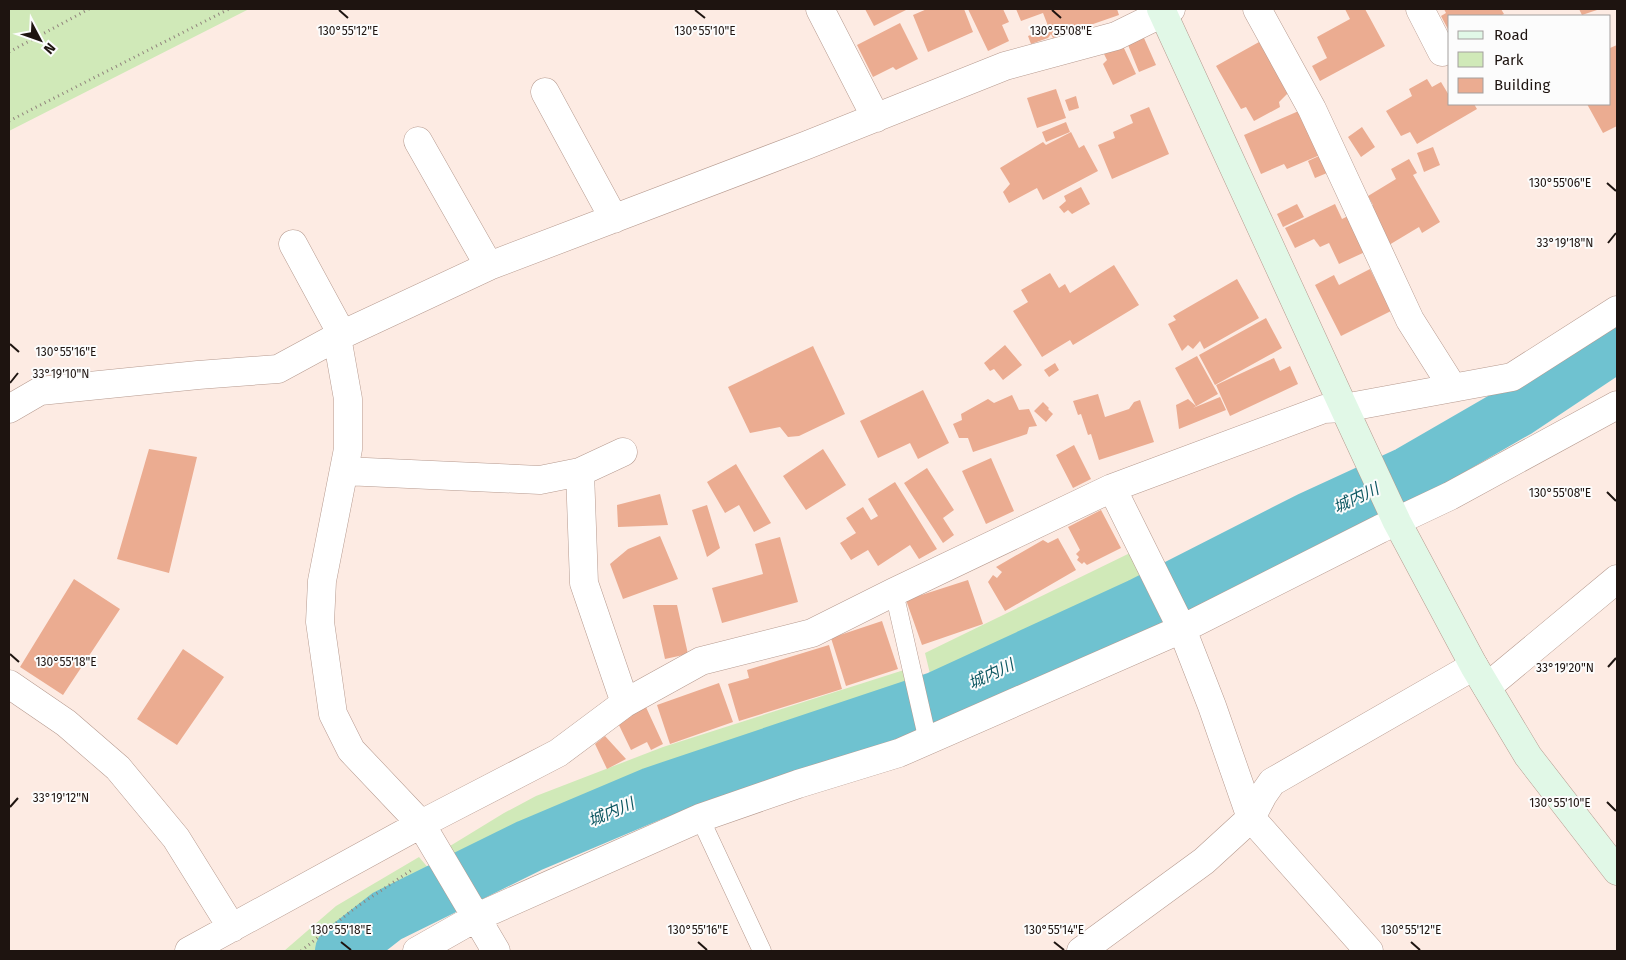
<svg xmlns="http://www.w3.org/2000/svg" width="1626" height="960" viewBox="0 0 1626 960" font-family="'Fira Sans','Noto Sans JP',sans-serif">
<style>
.green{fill:#d0e9b8}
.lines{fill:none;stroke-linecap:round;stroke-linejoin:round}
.river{stroke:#6fc2d0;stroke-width:54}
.building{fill:#ebac91}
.lane-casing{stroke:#b69a8f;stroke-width:19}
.street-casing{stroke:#b69a8f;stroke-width:29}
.secondary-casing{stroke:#b69a8f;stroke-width:29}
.path{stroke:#91837d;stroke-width:3;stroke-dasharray:1 4;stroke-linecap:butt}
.lane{stroke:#fff;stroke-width:18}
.street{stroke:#fff;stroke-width:28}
.secondary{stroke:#e1f8e7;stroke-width:28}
.ticks{fill:none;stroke:#1e1410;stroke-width:2}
.labels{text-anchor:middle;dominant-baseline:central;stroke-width:4;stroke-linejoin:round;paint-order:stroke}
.water-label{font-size:16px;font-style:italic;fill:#0e5862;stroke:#fcfcfc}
.ticks-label{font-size:12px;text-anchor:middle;fill:#1e1410;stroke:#fcfcfc;stroke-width:4;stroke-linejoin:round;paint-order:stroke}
</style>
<rect width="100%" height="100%" fill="#fdebe3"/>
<path class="green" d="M 9,9 L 249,9 L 9,131 Z
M 1130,553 L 1143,582 L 932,682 L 925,653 Z
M 904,670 L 906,691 L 724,751 L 563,814 L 459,867 L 450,846 L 504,813 L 536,796 L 663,747 Z
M 419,857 L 436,877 L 362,926 L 333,951 L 284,951 L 336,906 Z"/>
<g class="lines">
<path class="river" d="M 342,951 L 387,916 L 529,846 L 652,794 L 938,698 L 1140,605 L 1309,519 L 1409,473 L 1518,410 L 1617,344"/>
</g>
<path class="building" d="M 865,9 L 908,9 L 874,26 Z
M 927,9 L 964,9 L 973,32 L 928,52 L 913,15 Z
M 968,9 L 1003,9 L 1009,22 L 1002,25 L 1009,41 L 988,51 Z
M 1016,9 L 1117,9 L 1119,15 L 1053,38 L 1051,34 L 1048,38 L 1031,44 L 1028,36 L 1042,31 L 1045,35 L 1050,31 L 1043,13 L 1021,21 Z
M 1345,9 L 1365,9 L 1385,46 L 1320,81 L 1312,66 L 1327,58 L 1317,37 L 1350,19 Z
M 1444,9 L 1501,9 L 1504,14 L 1500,16 L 1450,16 L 1450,33 L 1441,16 L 1446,13 Z
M 1579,9 L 1600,9 L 1582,15 Z
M 900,23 L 918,59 L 896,70 L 893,67 L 873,77 L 857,45 Z
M 1144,38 L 1156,65 L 1139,72 L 1128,45 Z
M 1259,42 L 1288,93 L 1279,102 L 1280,107 L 1254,121 L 1246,107 L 1241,109 L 1216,66 Z
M 1617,45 L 1617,126 L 1603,133 L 1587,104 L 1610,104 L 1610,48 Z
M 1123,46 L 1136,74 L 1113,85 L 1103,64 L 1107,60 L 1104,54 Z
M 1427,79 L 1432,87 L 1441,82 L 1450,97 L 1450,104 L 1474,104 L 1477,109 L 1417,144 L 1410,132 L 1401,136 L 1386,111 L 1412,96 L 1409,89 Z
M 1056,89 L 1066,118 L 1037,128 L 1027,98 Z
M 1076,96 L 1079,108 L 1069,111 L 1065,100 Z
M 1149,107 L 1169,154 L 1112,179 L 1098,145 L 1115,138 L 1113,132 L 1133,123 L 1130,115 Z
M 1301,110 L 1320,155 L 1287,169 L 1284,164 L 1261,174 L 1244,135 Z
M 1066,122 L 1070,132 L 1046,142 L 1042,132 Z
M 1362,127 L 1375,147 L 1361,157 L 1348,137 Z
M 1071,132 L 1079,148 L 1084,145 L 1098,171 L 1043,200 L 1037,188 L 1009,203 L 1003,192 L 1010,184 L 1000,168 L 1043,142 L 1046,145 Z
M 1433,147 L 1440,165 L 1424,172 L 1417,153 Z
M 1319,156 L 1327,173 L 1315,178 L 1308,161 Z
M 1409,159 L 1417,173 L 1413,175 L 1440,222 L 1422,233 L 1419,227 L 1389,245 L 1367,208 L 1373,205 L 1368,196 L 1396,179 L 1391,169 Z
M 1081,187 L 1090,204 L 1072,214 L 1068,210 L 1064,213 L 1059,207 L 1066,201 L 1064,196 Z
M 1297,204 L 1304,217 L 1283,227 L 1277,214 Z
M 1335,204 L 1342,219 L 1348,216 L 1365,252 L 1339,264 L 1329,243 L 1320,247 L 1314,239 L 1295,248 L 1285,228 Z
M 1114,265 L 1139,305 L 1073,345 L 1070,340 L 1042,357 L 1013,311 L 1028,302 L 1021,290 L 1050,273 L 1059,288 L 1065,284 L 1070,293 Z
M 1370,269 L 1391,311 L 1341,336 L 1315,285 L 1334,275 L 1339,285 Z
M 1237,279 L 1259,318 L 1204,349 L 1200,341 L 1193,349 L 1188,345 L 1182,351 L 1168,324 L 1176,320 L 1173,316 Z
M 1266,318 L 1282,348 L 1215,385 L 1199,355 Z
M 1005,345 L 1022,365 L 1003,380 L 994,369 L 990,371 L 984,363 Z
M 813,346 L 845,414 L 799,436 L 788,437 L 780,427 L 750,433 L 728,387 Z
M 1197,356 L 1218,394 L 1193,408 L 1220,397 L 1226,410 L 1179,429 L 1176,405 L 1188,399 L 1196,406 L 1175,368 Z
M 1274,358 L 1280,371 L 1290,366 L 1298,384 L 1230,416 L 1216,385 Z
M 1055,363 L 1059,370 L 1049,377 L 1044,370 Z
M 923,390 L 949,443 L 918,459 L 910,443 L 878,458 L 860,421 Z
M 1098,394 L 1105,417 L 1129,409 L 1134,402 L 1140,400 L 1154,442 L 1099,460 L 1091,434 L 1088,435 L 1081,414 L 1078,415 L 1073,401 Z
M 1012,395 L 1019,410 L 1029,409 L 1037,426 L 1029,427 L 1027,434 L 973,452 L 968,438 L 959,438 L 953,424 L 962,420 L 961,414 L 988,399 L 994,403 Z
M 1043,402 L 1049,408 L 1048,409 L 1053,414 L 1046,422 L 1034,411 Z
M 1074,445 L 1091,479 L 1073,488 L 1056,455 Z
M 149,449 L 197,457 L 169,573 L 117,559 Z
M 823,449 L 846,485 L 806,510 L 783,476 Z
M 991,458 L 1014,511 L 986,524 L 962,471 Z
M 736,464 L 771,523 L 754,532 L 739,505 L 725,513 L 707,482 Z
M 927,468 L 954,510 L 943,518 L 954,535 L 943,543 L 904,483 Z
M 895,482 L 937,549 L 919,559 L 910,545 L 878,566 L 868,550 L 851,560 L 840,543 L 856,533 L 846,518 L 863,507 L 871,520 L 878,516 L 868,499 Z
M 660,494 L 668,525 L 618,527 L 617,505 Z
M 707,505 L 720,548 L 707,557 L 692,510 Z
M 1101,510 L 1121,548 L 1087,565 L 1084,562 L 1082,564 L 1077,560 L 1079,557 L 1076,554 L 1080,550 L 1068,527 Z
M 660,536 L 678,579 L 623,599 L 610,564 L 628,549 Z
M 780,537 L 798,602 L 722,623 L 712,588 L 763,574 L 755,544 Z
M 1058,538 L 1076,570 L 1005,611 L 988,582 L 993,575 L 997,578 L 1002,572 L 996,567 L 1043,540 L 1048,543 Z
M 74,579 L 120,609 L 63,695 L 20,667 Z
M 968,580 L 983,624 L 922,645 L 906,600 Z
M 653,605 L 677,605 L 688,654 L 665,659 Z
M 882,621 L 898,669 L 846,686 L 831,638 Z
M 829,645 L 842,689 L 739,721 L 728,684 L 749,678 L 747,670 Z
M 183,649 L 224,677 L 177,745 L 137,719 Z
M 719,683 L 733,722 L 670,744 L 657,705 Z
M 645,705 L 663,744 L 651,750 L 647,742 L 631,750 L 616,719 Z
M 605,736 L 626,759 L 607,769 L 595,744 Z"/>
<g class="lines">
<defs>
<path id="lane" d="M 894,592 L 928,741
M 700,818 L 762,951"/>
<path id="street" d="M 820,9 L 876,118
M 1257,9 L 1312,109 L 1410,320 L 1453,388
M 1420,9 L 1442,52
M 545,92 L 614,219
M 418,141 L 489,266
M 293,244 L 338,327 L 337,337 L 348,399 L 348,449 L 322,581 L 320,622 L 333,714 L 351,750 L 421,824 L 496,951
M 9,409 L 40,391 L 198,375 L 278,369 L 337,337 L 489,266 L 807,145 L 1005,66 L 1116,36 L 1171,9
M 623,452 L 580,472 L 584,583 L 625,703
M 344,471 L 540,480 L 580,472
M 1112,488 L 1182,629 L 1212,706 L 1251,818 L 1369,951
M 9,684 L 66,723 L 118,768 L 176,838 L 232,928
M 1487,687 L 1617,579
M 189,951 L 421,824 L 558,753 L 625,703 L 701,661 L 812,633 L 894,592 L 1112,488 L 1324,409 L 1344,408 L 1512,377 L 1617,310
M 417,951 L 477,917 L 700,818 L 798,784 L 899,753 L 1182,629 L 1380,529 L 1450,496 L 1617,405
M 1081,951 L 1204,861 L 1251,818 L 1263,795 L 1272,782 L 1474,666"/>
<path id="secondary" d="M 1161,9 L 1344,408 L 1397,522 L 1474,666 L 1528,756 L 1617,871"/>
</defs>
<use href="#lane" class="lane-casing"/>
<use href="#street" class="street-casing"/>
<use href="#secondary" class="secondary-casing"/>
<path class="path" d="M 9,52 L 89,9
M 9,121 L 229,9
M 301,951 L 355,908 L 413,869"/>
<use href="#lane" class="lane"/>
<use href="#street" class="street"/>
<use href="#secondary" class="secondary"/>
</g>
<path class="ticks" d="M 339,10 L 348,18M 695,10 L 705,18M 1052,10 L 1061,18M 1607,183 L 1616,191M 1608,243 L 1616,233M 10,344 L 19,352M 10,383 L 18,373M 1607,492 L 1616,501M 10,654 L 19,662M 1608,667 L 1616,658M 1607,802 L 1616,811M 10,807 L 18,798M 341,942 L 351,950M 698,942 L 707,950M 1054,942 L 1064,950M 1411,942 L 1420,950"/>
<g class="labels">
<g class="water-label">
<text transform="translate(1356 498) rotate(-25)">城内川</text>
<text transform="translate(991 674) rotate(-25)">城内川</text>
<text transform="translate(611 812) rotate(-23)">城内川</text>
</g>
</g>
<g class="ticks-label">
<text x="348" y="35">130°55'12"E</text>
<text x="705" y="35">130°55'10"E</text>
<text x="1061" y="35">130°55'08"E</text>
<text x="1560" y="187">130°55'06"E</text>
<text x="1565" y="247">33°19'18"N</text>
<text x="66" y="356">130°55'16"E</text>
<text x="61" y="378">33°19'10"N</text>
<text x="1560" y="497">130°55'08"E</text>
<text x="66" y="666">130°55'18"E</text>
<text x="1565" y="672">33°19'20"N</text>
<text x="61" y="802">33°19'12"N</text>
<text x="1560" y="807">130°55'10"E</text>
<text x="341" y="934">130°55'18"E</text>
<text x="698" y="934">130°55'16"E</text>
<text x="1054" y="934">130°55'14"E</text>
<text x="1411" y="934">130°55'12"E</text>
</g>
<rect width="1626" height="960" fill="none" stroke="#1e1410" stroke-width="20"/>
<rect x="1448" y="15" width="162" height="90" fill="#fcfcfc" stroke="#a39f9e"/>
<rect x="1458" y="31" width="25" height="8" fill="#e1f8e7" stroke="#a39f9e"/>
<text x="1494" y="40" font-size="15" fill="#1e1410">Road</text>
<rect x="1458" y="52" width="25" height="15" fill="#d0e9b8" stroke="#a39f9e"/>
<text x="1494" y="65" font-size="15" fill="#1e1410">Park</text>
<rect x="1458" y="78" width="25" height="15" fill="#ebac91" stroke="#a39f9e"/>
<text x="1494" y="90" font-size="15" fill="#1e1410">Building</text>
<g transform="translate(40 40) rotate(131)" stroke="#fcfcfc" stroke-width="4" paint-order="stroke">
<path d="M0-4L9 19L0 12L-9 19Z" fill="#1e1410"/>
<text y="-8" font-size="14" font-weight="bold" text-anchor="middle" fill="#1e1410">N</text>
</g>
</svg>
